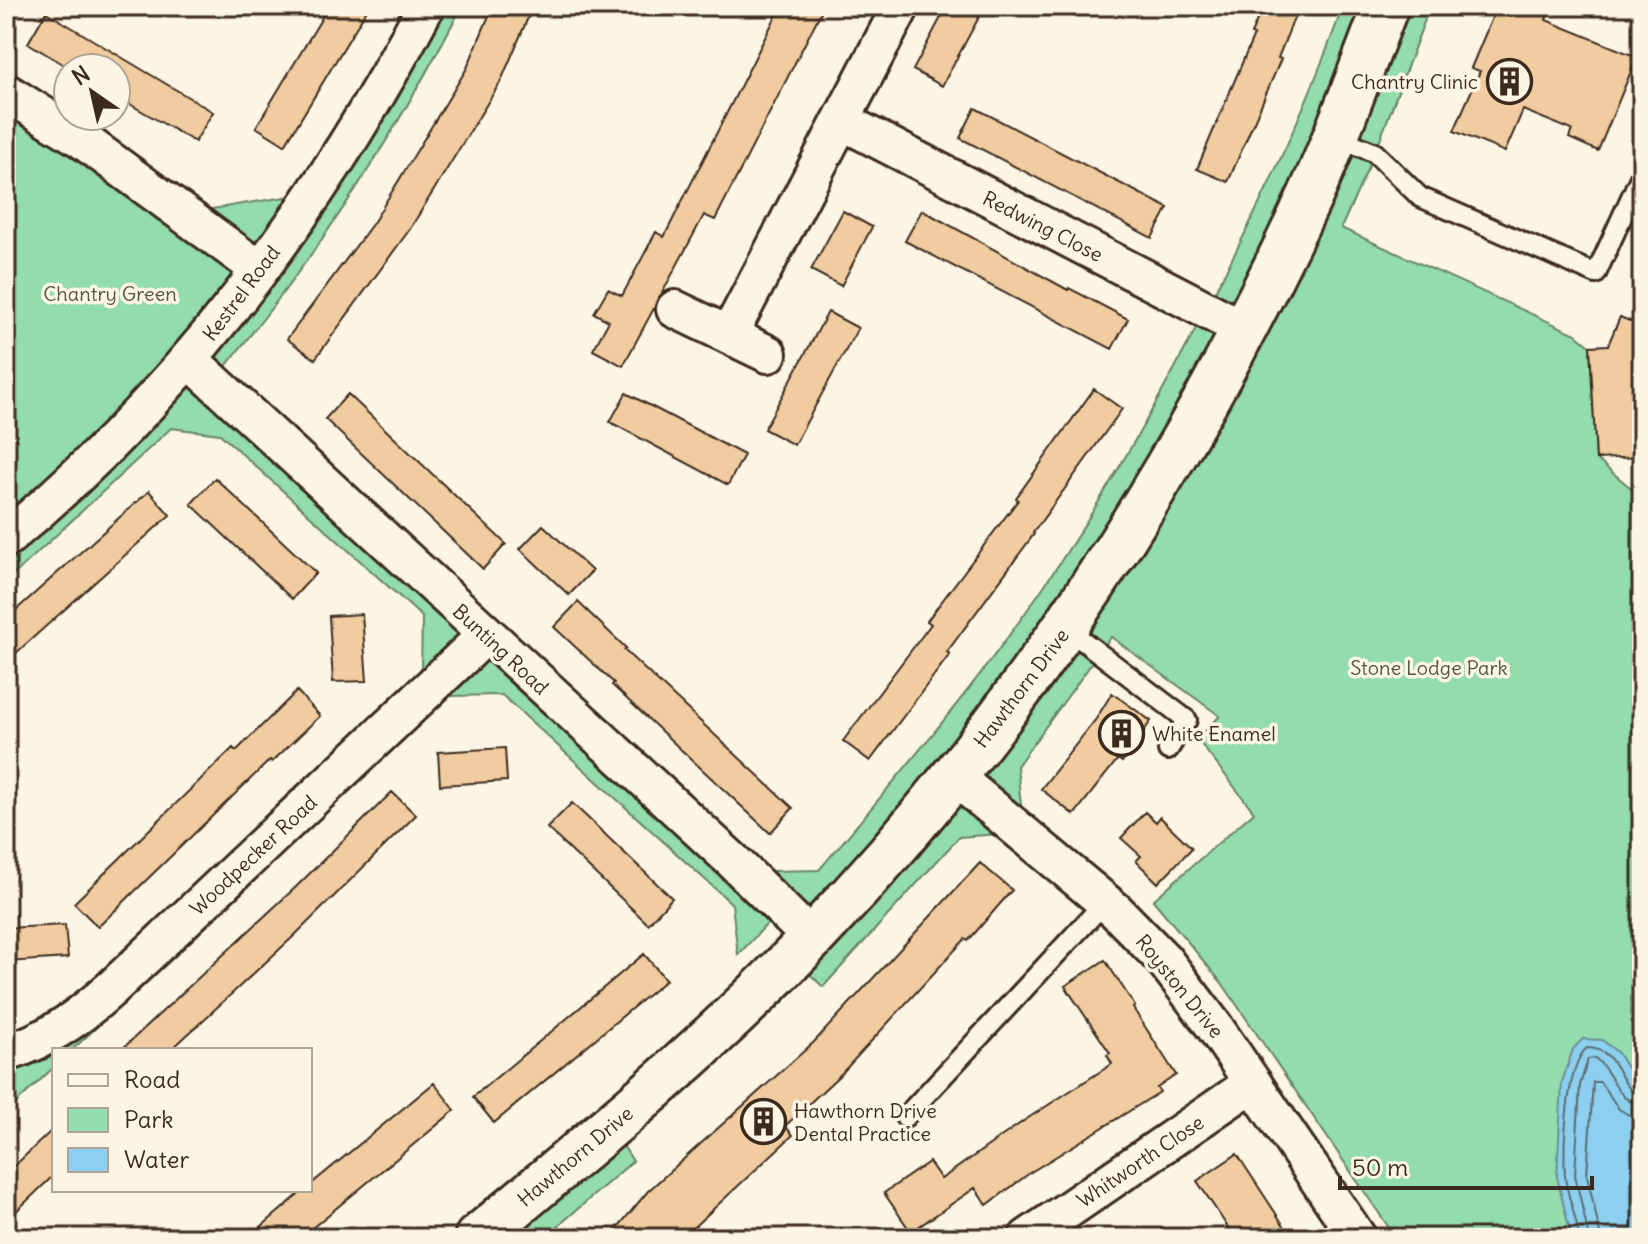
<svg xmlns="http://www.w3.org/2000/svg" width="1648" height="1244" viewBox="0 0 1648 1244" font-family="Delius,sans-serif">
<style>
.green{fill:#93dcab;stroke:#678364;stroke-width:2}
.water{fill:#8ccfee;stroke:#6c8d9b;stroke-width:2}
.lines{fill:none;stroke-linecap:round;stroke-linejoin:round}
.shore{stroke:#5b6c71;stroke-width:2}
.building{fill:#f0cca0;stroke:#3b2a1e;stroke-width:2}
.lane-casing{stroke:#3b2a1e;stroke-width:24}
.street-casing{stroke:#3b2a1e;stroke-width:42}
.secondary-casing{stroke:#3b2a1e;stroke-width:50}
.lane{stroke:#fcf5e5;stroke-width:18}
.street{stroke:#fcf5e5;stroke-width:36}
.secondary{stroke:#fcf5e5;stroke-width:44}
.labels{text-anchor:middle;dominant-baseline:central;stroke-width:7;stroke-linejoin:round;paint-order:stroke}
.poi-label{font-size:20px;fill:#3b2a1e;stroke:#fcf5e5;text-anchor:start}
.street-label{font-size:20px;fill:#3b2a1e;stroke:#fcf5e5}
.park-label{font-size:20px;fill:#515641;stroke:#fcf5e5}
</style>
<rect width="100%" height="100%" fill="#fcf5e5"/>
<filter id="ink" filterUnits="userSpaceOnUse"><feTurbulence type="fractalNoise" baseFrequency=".0125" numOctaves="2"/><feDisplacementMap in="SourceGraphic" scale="16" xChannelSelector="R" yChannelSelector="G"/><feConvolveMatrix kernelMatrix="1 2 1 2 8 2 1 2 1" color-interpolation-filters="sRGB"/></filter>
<g filter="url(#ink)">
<path class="green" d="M 426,6 L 462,6 C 414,98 361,187 299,271 C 272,309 242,345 214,382 L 756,883 L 771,871 L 819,870 C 897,778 976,686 1044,586 C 1105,498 1157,404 1206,309 C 1258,211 1306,110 1343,6 L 1430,6 L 1375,153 L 1341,228 L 1576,334 L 1590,346 L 1596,459 L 1637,493 L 1642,512 L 1642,1238 L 1396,1238 L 1222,983 L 1153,900 L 1254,812 L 1197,739 L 1220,716 L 1111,637 L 1017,766 L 1021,805 L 999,834 L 959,837 L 823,987 L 793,957 L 781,909 L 738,955 L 732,904 L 502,695 L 449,696 L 421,672 L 422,617 L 220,434 L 171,428 L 6,582 L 6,92 L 206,210 L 291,196 L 303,209 Z
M 83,1013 L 97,1027 L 72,1050 L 54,1050 L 54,1067 L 15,1104 L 6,1095 L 6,1053 Z
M 611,1127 L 633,1161 L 550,1233 L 544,1238 L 477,1238 Z"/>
<path class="water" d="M 1583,1039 L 1602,1040 L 1617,1052 L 1642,1091 L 1642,1238 L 1572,1238 L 1570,1232 L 1557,1177 L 1562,1082 L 1573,1049 Z"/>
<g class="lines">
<path class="shore" d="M 1579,1238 C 1577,1217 1567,1197 1565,1176 C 1563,1149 1566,1064 1587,1048 C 1622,1048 1617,1092 1642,1095
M 1589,1238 L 1575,1175 L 1580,1085 L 1588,1059 L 1595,1058 C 1613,1071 1617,1103 1642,1105
M 1601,1238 L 1587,1175 L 1593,1082 L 1600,1082 L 1619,1109 L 1629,1115 L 1642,1117"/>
</g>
<path class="building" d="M 329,6 L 369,6 L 285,145 L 256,127 Z
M 493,6 L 533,6 L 501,81 L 410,229 L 315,359 L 287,339 L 373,223 L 467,68 Z
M 781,6 L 824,6 L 715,220 L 704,215 L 623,366 L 593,350 L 609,321 L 594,313 L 608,289 L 622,296 L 656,232 L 664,237 Z
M 947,6 L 985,6 L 942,86 L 913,70 Z
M 1263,6 L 1299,6 L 1278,58 L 1281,59 L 1228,182 L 1197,169 L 1254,35 L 1251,34 Z
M 1497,6 L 1551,6 L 1546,20 L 1637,57 L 1598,151 L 1569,138 L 1572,130 L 1523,110 L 1505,152 L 1454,131 L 1480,71 L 1471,68 Z
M 46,12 L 213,112 L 195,142 L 116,96 L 116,68 L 69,68 L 28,43 Z
M 975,108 L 1168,208 L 1152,238 L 960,138 Z
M 922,210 L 1068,290 L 1069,288 L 1128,319 L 1112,349 L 905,241 Z
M 843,211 L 872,227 L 841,286 L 811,270 Z
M 828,312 L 858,328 L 794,445 L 764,429 Z
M 1620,317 L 1642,326 L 1642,457 L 1596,459 L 1590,346 L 1608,345 Z
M 1094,389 L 1122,409 L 1033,533 L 1034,534 L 947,652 L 950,654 L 870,761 L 843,741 L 931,624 L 927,621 L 1018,500 L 1016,498 Z
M 626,393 L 744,455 L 728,485 L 610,422 Z
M 348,394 L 506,544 L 483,569 L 325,419 Z
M 215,478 L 316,573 L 292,599 L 191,504 Z
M 149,491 L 170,515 L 6,662 L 6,619 Z
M 543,525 L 592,571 L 569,595 L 520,549 Z
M 578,602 L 626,648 L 624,650 L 793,808 L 770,833 L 612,685 L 614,683 L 554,627 Z
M 362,614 L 367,681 L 333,682 L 329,616 Z
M 297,691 L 320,716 L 272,762 L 270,760 L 98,927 L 74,903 L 233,748 L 236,751 Z
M 1112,693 L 1151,721 L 1122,762 L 1118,759 L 1074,815 L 1041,789 L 1096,719 Z
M 505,748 L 507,781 L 440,785 L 438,752 Z
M 392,792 L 416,815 L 295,935 L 171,1050 L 121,1050 L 297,886 Z
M 572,803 L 672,898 L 648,924 L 547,828 Z
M 1145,812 L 1156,822 L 1160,817 L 1192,848 L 1158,883 L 1136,861 L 1141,856 L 1121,838 Z
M 980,863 L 1012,890 L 968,941 L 965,939 L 842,1073 L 785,1126 L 793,1135 L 682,1238 L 609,1238 L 648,1191 L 814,1042 Z
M 65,925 L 68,958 L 6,962 L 6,928 Z
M 644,954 L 666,980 L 494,1123 L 473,1097 Z
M 1105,960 L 1135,1006 L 1133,1008 L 1176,1075 L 1157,1088 L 1160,1092 L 1031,1172 L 987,1205 L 975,1188 L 911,1232 L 884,1193 L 929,1162 L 941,1179 L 1025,1120 L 1112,1064 L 1107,1055 L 1110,1053 L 1065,986 Z
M 434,1083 L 455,1110 L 430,1131 L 300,1238 L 248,1238 L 304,1190 L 310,1190 L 310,1185 Z
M 54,1128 L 54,1175 L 6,1221 L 6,1174 Z
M 1237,1154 L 1252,1177 L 1292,1238 L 1235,1238 L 1197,1181 Z"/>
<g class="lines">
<defs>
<path id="lane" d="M 1335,136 L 1375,153 L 1420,197 L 1596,274 L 1642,173
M 1066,628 L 1187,720 L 1168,750
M 905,1117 L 1105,902"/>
<path id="street" d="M 6,92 L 81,139 L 260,270
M 842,121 L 1245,330
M 675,309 L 768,354
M 729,335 L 901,6
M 190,360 L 733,861 L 812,939
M 6,539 C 183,391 319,210 426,6
M 955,777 L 1116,911 L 1164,960 L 1214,1026 L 1358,1238
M 6,1053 C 49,1040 79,1017 112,988 L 486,635
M 1027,1238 L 1253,1083"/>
<path id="secondary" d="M 477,1238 C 593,1141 710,1046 814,936 C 1023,717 1183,468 1311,194 C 1339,133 1361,69 1386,6"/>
</defs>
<use href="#lane" class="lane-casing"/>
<use href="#street" class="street-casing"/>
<use href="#secondary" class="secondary-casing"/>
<use href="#lane" class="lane"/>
<use href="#street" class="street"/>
<use href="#secondary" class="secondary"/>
</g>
</g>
<defs>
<symbol id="building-ring" viewBox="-11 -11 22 22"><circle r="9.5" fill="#fcf5e5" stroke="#3b2a1e" stroke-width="1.5"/><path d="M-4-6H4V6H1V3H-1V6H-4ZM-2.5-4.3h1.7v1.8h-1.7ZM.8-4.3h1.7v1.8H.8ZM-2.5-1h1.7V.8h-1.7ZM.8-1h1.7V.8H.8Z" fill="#3b2a1e"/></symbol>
</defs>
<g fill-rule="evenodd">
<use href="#building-ring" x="1484" y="56" width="51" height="51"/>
<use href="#building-ring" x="1096" y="708" width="51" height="51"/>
<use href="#building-ring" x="738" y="1096" width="51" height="51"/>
</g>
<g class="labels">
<g class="poi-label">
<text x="1478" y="81" text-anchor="end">Chantry Clinic</text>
<text x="1152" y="733">White Enamel</text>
<text x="794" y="1110">Hawthorn Drive<tspan x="794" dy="23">Dental Practice</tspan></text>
</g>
<g class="street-label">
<text transform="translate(1043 226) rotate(27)">Redwing Close</text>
<text transform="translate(241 293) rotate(-53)">Kestrel Road</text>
<text transform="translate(501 649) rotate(43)">Bunting Road</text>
<text transform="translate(1021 688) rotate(-53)">Hawthorn Drive</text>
<text transform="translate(253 855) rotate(-43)">Woodpecker Road</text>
<text transform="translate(1180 986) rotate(51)">Royston Drive</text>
<text transform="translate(575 1156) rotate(-40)">Hawthorn Drive</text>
<text transform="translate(1140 1161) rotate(-34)">Whitworth Close</text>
</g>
<g class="park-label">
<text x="110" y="293">Chantry Green</text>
<text x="1429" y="667">Stone Lodge Park</text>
</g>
</g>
<rect width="1648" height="1244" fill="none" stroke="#fcf5e5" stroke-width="32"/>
<rect x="16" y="16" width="1616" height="1212" fill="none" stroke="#3b2a1e" stroke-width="3" filter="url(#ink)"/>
<rect x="52" y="1048" width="260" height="144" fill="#fcf5e5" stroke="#afa495" stroke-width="2"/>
<rect x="68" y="1074" width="40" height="12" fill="#fcf5e5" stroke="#afa495" stroke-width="2"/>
<text x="124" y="1088" font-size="24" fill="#3b2a1e">Road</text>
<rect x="68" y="1108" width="40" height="24" fill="#93dcab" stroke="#afa495" stroke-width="2"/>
<text x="124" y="1128" font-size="24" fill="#3b2a1e">Park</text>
<rect x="68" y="1148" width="40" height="24" fill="#8ccfee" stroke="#afa495" stroke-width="2"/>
<text x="124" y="1168" font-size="24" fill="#3b2a1e">Water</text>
<g transform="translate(92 92) rotate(326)"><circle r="38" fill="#fcf5e5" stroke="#afa495" stroke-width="2"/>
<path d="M0-6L14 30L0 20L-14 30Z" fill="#3b2a1e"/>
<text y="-12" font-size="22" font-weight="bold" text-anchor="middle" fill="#3b2a1e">N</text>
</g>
<path d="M1340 1176v12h252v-12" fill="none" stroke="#3b2a1e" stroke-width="4"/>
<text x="1352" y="1176" font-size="24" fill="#3b2a1e" stroke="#fcf5e5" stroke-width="6" paint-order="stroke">50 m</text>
</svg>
